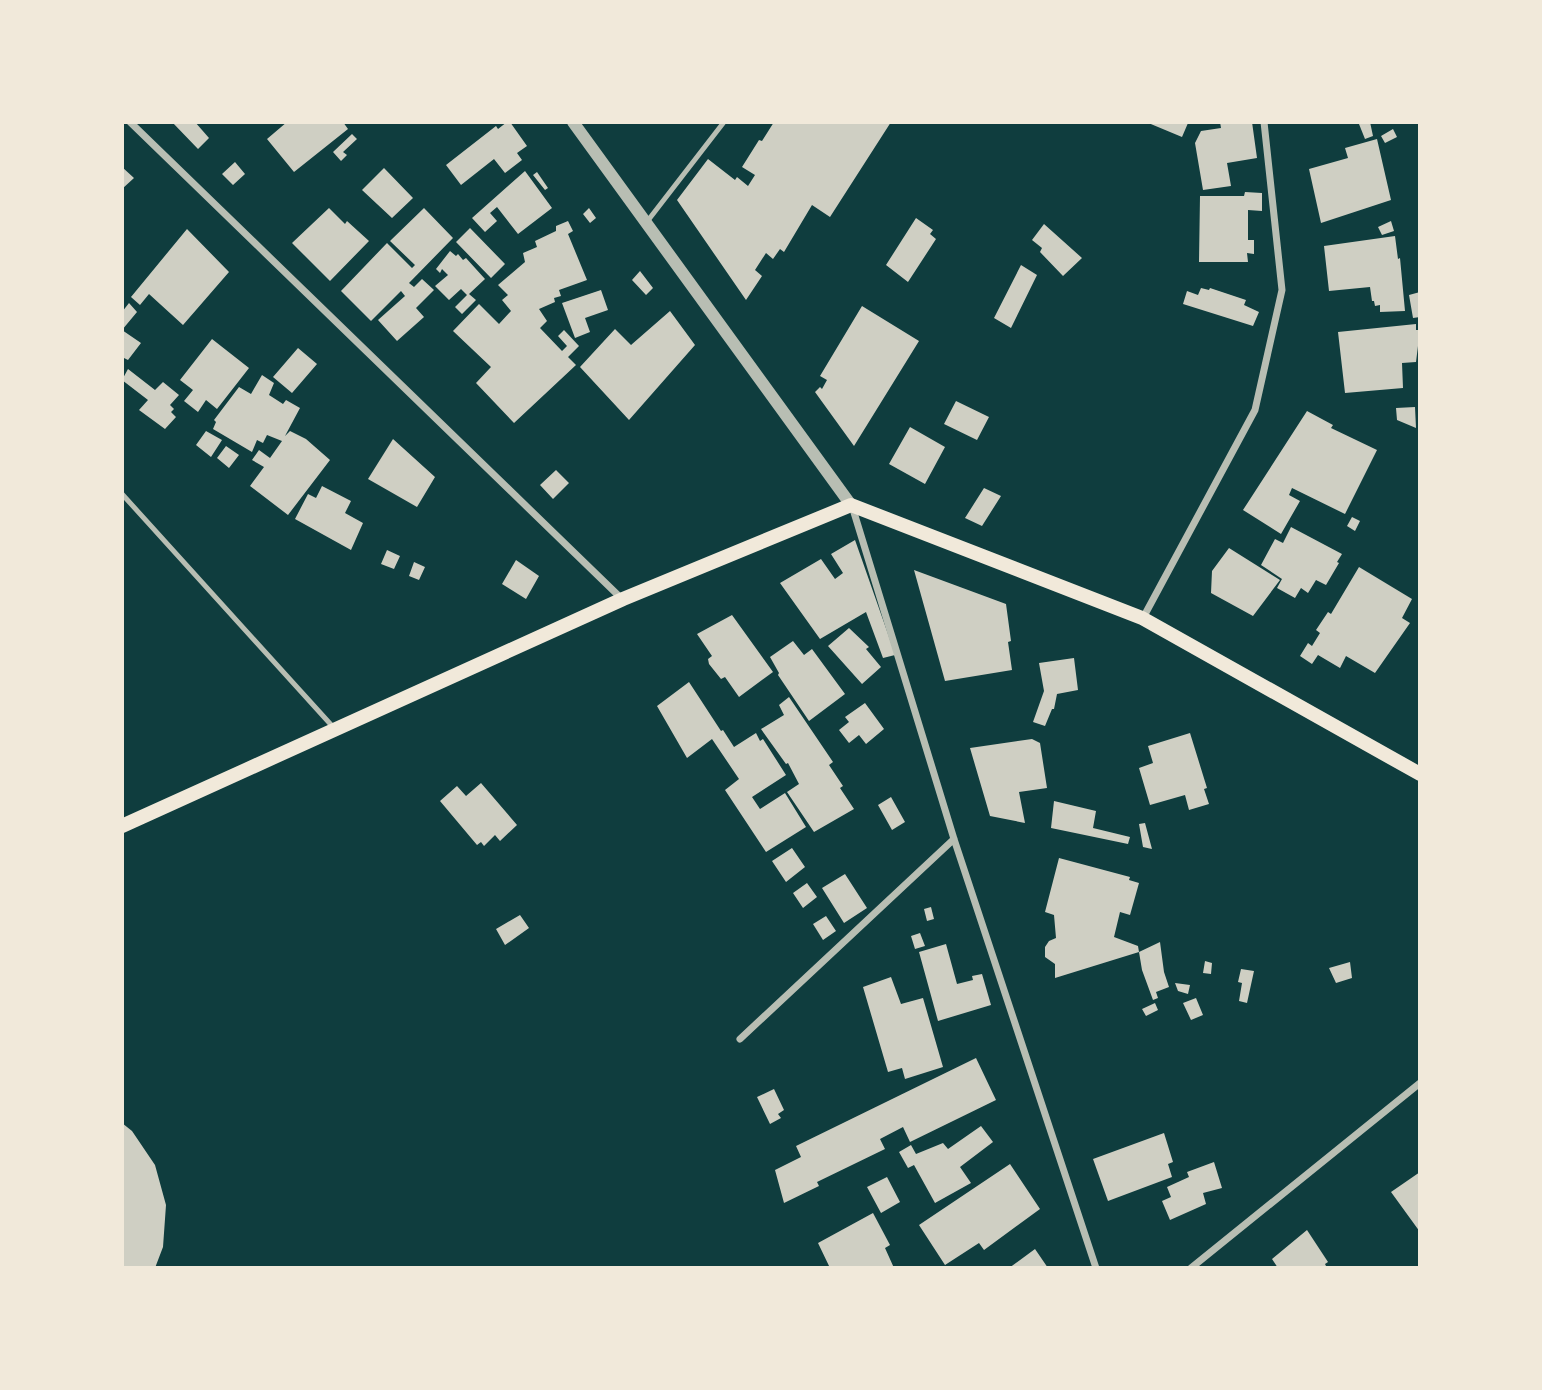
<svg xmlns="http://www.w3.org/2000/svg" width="1542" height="1390" viewBox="0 0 1542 1390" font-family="'Fira Sans',sans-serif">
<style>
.building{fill:#cfcfc3}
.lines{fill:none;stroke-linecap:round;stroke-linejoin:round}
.service{stroke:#b8beb3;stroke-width:5}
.minor{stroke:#b8beb3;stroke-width:7}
.tertiary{stroke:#b8beb3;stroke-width:12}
.secondary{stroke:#f1e9da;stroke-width:14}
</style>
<rect width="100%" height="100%" fill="#0f3d3e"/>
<path class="building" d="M 172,122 L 195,122 L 209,138 L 198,149 Z
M 287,122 L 343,122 L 348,129 L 294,172 L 267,139 Z
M 507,122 L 510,122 L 527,146 L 517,153 L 522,160 L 505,173 L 494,159 L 461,185 L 446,165 L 496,126 L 498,129 Z
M 774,122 L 891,122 L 830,217 L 812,205 L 784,252 L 780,249 L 773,259 L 766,253 L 755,270 L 762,276 L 746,300 L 677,200 L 708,159 L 735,180 L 737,177 L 748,186 L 755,175 L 742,167 L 759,140 L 762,141 Z
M 1146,122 L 1184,122 L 1188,123 L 1182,137 Z
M 1220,122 L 1252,122 L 1257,158 L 1227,163 L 1231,186 L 1203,190 L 1195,143 L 1201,131 L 1221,128 Z
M 1364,122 L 1370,122 L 1373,136 L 1365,139 L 1359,124 Z
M 1393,129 L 1397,137 L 1385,143 L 1381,136 Z
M 352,134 L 357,139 L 343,152 L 347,155 L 341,161 L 333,152 Z
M 1377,139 L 1391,200 L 1321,223 L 1309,169 L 1348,158 L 1345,148 Z
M 235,162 L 245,174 L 233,185 L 222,174 Z
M 122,167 L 134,178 L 122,189 Z
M 384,168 L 413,198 L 392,218 L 362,190 Z
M 525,171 L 552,208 L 518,234 L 497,207 L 490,213 L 497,221 L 485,232 L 472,218 Z
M 537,172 L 548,188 L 545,190 L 533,175 Z
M 1245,192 L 1262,193 L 1262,211 L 1248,210 L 1248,240 L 1254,240 L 1254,254 L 1247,253 L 1248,262 L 1199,262 L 1200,196 L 1244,196 Z
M 329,208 L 345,224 L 347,221 L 369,241 L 330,281 L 292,243 Z
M 424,208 L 453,238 L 409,283 L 414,287 L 422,279 L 434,290 L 416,308 L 424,317 L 397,341 L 378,320 L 405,296 L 401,291 L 371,321 L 341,291 L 387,243 L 412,268 L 415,265 L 390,241 Z
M 589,208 L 596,218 L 590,223 L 583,214 Z
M 916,218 L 933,230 L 930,234 L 936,239 L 908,282 L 886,265 Z
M 568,221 L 573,231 L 568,234 L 587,280 L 559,290 L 561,296 L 554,298 L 555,302 L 539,309 L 547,321 L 540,328 L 562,351 L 567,346 L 558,336 L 564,330 L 579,346 L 568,357 L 576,365 L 514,423 L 476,383 L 491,367 L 453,331 L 479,304 L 499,324 L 511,311 L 502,300 L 508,295 L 498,285 L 525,262 L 523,253 L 537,247 L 535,241 L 556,231 L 556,226 Z
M 1391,221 L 1394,231 L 1382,235 L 1378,227 Z
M 1044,224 L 1082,258 L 1063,276 L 1040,252 L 1042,248 L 1032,240 Z
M 470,228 L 505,264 L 491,278 L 456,242 Z
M 187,229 L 229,272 L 183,325 L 149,294 L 140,305 L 131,297 Z
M 1395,236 L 1398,259 L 1400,258 L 1405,311 L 1380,312 L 1380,305 L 1375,306 L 1374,301 L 1372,301 L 1370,287 L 1329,291 L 1324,246 Z
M 450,251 L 456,256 L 458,254 L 463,260 L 466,258 L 485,279 L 469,294 L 476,300 L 462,314 L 455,307 L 467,295 L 461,289 L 449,300 L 435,286 L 448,275 L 442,269 L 440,273 L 436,269 Z
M 1021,265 L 1037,275 L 1011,328 L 994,318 Z
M 640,271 L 653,288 L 646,295 L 632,280 Z
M 1201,288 L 1209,290 L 1210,288 L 1246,300 L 1244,305 L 1259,312 L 1253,326 L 1183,304 L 1187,291 L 1198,295 Z
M 601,290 L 608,310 L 585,318 L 590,332 L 575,338 L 562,303 Z
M 1420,292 L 1420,317 L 1413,318 L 1409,295 Z
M 129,303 L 137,312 L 122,330 L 122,312 Z
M 862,306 L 919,341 L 854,446 L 815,392 L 820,387 L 822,389 L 827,380 L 820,376 Z
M 670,311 L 695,345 L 629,420 L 580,367 L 615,329 L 631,345 Z
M 1416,324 L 1416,330 L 1420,330 L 1416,362 L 1402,363 L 1403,388 L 1345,393 L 1338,332 Z
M 122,330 L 141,343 L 128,360 L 122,357 Z
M 212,339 L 249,368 L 217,409 L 206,400 L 198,412 L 184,401 L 193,390 L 180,380 Z
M 298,348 L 317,364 L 292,393 L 273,377 Z
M 128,369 L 155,390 L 163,382 L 179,395 L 170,405 L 174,409 L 171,412 L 176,417 L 165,429 L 139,410 L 148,400 L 122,380 Z
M 262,375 L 274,383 L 269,395 L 283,404 L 286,400 L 300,408 L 285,436 L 290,431 L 306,439 L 330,460 L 288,515 L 250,486 L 264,467 L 252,460 L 259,450 L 270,458 L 282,441 L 267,435 L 263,443 L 257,440 L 252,452 L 213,429 L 216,422 L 214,420 L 239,387 L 251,394 Z
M 956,401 L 989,417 L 977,440 L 944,424 Z
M 1415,407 L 1416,428 L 1397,420 L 1396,408 Z
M 1307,411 L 1333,425 L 1331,428 L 1377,450 L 1345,514 L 1292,488 L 1289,495 L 1300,501 L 1281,534 L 1243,510 Z
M 910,427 L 945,447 L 925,484 L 889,464 Z
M 206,431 L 222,440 L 211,457 L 196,445 Z
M 393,439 L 435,477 L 417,507 L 368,479 Z
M 226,446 L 239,455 L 229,468 L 217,458 Z
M 556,470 L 569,483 L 553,499 L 540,485 Z
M 322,486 L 351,501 L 345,513 L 363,523 L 351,550 L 295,519 L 308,494 L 316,498 Z
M 984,488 L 1001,496 L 982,526 L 965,518 Z
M 1352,517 L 1360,521 L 1355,531 L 1347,526 Z
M 1291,527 L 1342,554 L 1337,562 L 1339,563 L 1326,585 L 1316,580 L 1308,593 L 1301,588 L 1295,598 L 1277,588 L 1282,579 L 1261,565 L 1275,539 L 1283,543 Z
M 855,540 L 888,634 L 895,655 L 883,658 L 866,612 L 820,639 L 780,583 L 821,559 L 835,579 L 843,573 L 831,554 Z
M 1229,548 L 1280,580 L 1253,616 L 1211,593 L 1212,571 Z
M 387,550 L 400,556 L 394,569 L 381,564 Z
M 516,560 L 539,576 L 526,599 L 502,584 Z
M 414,562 L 425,567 L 419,580 L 409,576 Z
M 1359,567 L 1412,599 L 1402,618 L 1410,623 L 1375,673 L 1346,656 L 1340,668 L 1318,655 L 1312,664 L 1300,656 L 1308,643 L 1312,646 L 1320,633 L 1316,630 L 1328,612 L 1331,614 Z
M 914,570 L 1006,604 L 1011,641 L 1008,642 L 1012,670 L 945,681 Z
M 732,615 L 773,672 L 739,697 L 725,677 L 721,679 L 709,664 L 708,659 L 712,656 L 697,634 Z
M 849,628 L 869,647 L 866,649 L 881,667 L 862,684 L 828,646 Z
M 793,641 L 804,655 L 812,649 L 845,694 L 809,721 L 778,675 L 779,673 L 770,657 Z
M 1074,658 L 1078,690 L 1057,694 L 1054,709 L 1052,709 L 1045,726 L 1033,722 L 1044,691 L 1039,663 Z
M 689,682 L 721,731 L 723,730 L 734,747 L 756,733 L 760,741 L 763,739 L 786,775 L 752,797 L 760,809 L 785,793 L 806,827 L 766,852 L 725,790 L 739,779 L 712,739 L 687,758 L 657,706 Z
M 789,697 L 833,762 L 829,765 L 843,786 L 840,788 L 854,809 L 814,832 L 787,792 L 799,784 L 788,763 L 786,764 L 761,729 L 784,715 L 779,705 Z
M 865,703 L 884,729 L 866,744 L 859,735 L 849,743 L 839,730 L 849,722 L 845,717 Z
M 1190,733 L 1207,788 L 1204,789 L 1209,804 L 1189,810 L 1185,795 L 1150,805 L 1139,768 L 1153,763 L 1148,746 Z
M 1032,739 L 1040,743 L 1047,788 L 1019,792 L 1025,823 L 990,816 L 970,748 Z
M 481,783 L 517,825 L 500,841 L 495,835 L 484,846 L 481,842 L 477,845 L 440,801 L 457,786 L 466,796 Z
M 891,797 L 905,822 L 892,830 L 878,805 Z
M 1054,801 L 1096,811 L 1093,828 L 1130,837 L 1128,844 L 1051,828 Z
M 1145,823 L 1152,849 L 1143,847 L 1139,824 Z
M 792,848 L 805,867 L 786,882 L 772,861 Z
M 1059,858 L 1130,877 L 1129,880 L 1139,883 L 1130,915 L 1120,912 L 1114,937 L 1138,946 L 1139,952 L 1055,978 L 1055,964 L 1045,957 L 1045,947 L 1049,941 L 1056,938 L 1054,915 L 1045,912 Z
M 845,874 L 867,908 L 844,923 L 822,888 Z
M 807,883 L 817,897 L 803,908 L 793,893 Z
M 931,907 L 934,919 L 927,921 L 924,909 Z
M 520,915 L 529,928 L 505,945 L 496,929 Z
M 826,916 L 836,931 L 823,940 L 813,924 Z
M 920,933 L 925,946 L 915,949 L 911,936 Z
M 1160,942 L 1164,972 L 1169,987 L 1156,992 L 1158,998 L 1153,1000 L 1142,970 L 1139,952 Z
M 946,944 L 957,984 L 973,980 L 972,976 L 982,974 L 991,1005 L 938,1021 L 919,952 Z
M 1205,961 L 1212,963 L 1211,974 L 1203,973 Z
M 1350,962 L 1352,978 L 1336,983 L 1329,968 Z
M 1241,969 L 1254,971 L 1247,1003 L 1239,1001 L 1242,983 L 1238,982 Z
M 891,977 L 901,1004 L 923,998 L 943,1067 L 905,1079 L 902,1068 L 888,1072 L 863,987 Z
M 1175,983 L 1190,985 L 1188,994 L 1178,991 Z
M 1196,998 L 1203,1015 L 1191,1020 L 1183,1003 Z
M 1155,1003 L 1158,1010 L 1146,1016 L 1142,1009 Z
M 976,1058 L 996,1100 L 910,1142 L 903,1127 L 880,1139 L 885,1149 L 817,1182 L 819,1186 L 784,1203 L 775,1170 L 801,1157 L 796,1146 Z
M 774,1089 L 784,1110 L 778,1114 L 781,1118 L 770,1124 L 757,1097 Z
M 122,1123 L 132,1131 L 155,1165 L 166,1205 L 163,1247 L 155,1268 L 122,1268 Z
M 981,1126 L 993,1142 L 960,1167 L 971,1183 L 935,1203 L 914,1165 L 908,1168 L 899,1152 L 911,1145 L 916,1154 L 943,1143 L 948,1149 Z
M 1164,1133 L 1173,1162 L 1168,1164 L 1172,1177 L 1108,1201 L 1093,1159 Z
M 1214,1162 L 1222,1188 L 1203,1193 L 1206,1204 L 1170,1220 L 1162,1201 L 1171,1197 L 1167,1187 L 1189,1177 L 1187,1172 Z
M 1010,1164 L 1040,1209 L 984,1250 L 979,1243 L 945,1265 L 919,1225 Z
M 1420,1172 L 1420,1232 L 1391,1192 Z
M 887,1177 L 900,1202 L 881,1213 L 867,1187 Z
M 873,1213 L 890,1245 L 885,1248 L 894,1268 L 830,1268 L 818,1243 Z
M 1307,1230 L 1328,1262 L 1325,1264 L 1327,1268 L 1278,1268 L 1272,1259 Z
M 1035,1249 L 1048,1268 L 1009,1268 Z"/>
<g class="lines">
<path class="service" d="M 646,223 L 724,122
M 122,494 L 334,728"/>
<path class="minor" d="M 130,122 L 622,599
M 852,506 L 954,839 L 1096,1268
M 1143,618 L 1255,410 L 1282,290 L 1264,122
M 740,1039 L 954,839
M 1191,1268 L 1420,1083"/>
<path class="tertiary" d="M 573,122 L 851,505"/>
<path class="secondary" d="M 122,826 L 623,599 L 851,505 L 1142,618 L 1420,774"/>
</g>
<rect width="1542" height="1390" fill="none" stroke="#f1e9da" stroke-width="248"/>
</svg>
